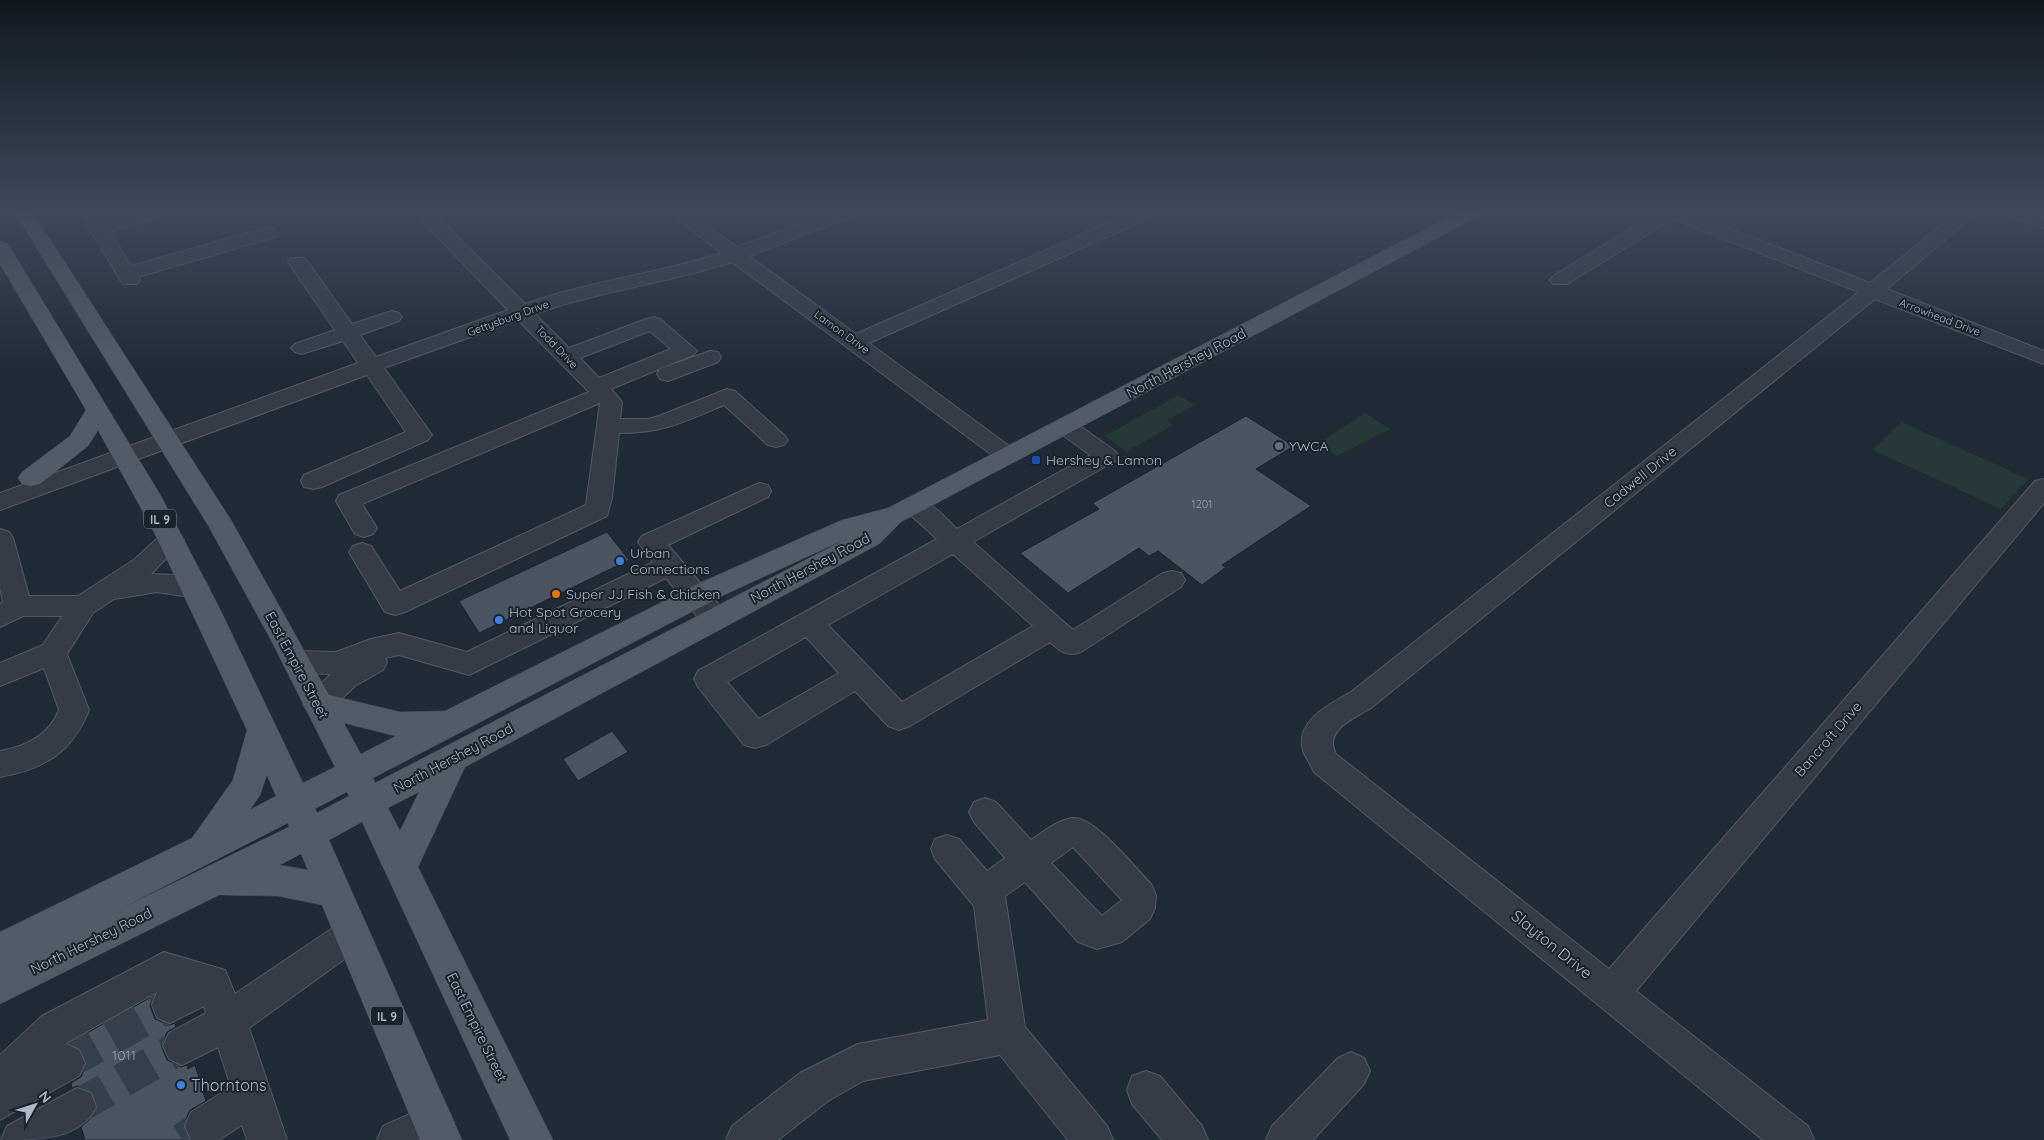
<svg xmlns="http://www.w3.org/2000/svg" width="2044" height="1140" viewBox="0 0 2044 1140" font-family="Quicksand,sans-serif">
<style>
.green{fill:#263939}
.building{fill:#4a5561;stroke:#1c242d}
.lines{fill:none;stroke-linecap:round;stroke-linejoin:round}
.minor-tunnel{stroke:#36404b;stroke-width:34;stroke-dasharray:34 18;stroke-linecap:butt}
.minor-casing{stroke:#525a64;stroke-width:2}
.major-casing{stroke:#3e4650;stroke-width:1}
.minor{fill:#353c46;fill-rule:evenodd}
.major{fill:#535c66;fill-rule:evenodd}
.service-dot{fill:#5c6f8a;stroke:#1a222b;stroke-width:2}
.transit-dot{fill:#1a4fb4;stroke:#1a222b;stroke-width:2}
.shop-dot{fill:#3f7fe0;stroke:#1a222b;stroke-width:2}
.food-dot{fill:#e8710a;stroke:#1a222b;stroke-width:2}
.labels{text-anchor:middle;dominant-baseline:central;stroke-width:4;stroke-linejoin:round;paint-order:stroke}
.far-street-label{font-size:11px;fill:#afb7c3;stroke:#1a222b}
.number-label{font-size:11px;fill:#969eaa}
.shield{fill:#1a222b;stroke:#828a95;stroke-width:1}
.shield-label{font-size:12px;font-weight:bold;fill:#afb7c3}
.street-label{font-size:14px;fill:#afb7c3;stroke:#1a222b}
.poi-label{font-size:14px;fill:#afb7c3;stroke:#1a222b;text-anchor:start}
.near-number-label{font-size:14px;fill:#969eaa}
.near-street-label{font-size:16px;fill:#afb7c3;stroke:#1a222b}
.near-poi-label{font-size:16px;fill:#afb7c3;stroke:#1a222b;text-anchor:start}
</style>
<rect width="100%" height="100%" fill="#212b36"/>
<path class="green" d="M 1179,395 L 1195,405 L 1167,420 L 1173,425 L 1126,452 L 1105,436 Z
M 1365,413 L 1390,429 L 1337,456 L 1318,444 Z
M 1901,422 L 2028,479 L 2001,509 L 1873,450 Z"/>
<path class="building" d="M 1246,416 L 1294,446 L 1256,469 L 1311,506 L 1222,565 L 1226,567 L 1202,585 L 1158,551 L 1149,556 L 1139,548 L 1068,593 L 1020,553 L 1099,509 L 1093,503 Z
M 607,532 L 629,560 L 479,633 L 459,601 Z
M 612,731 L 628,752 L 578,781 L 563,759 Z
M 153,996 L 150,1006 L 155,1019 L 169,1025 L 175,1023 L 176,1027 L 167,1032 L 161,1045 L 167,1060 L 181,1067 L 187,1065 L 188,1069 L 195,1065 L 206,1101 L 190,1110 L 183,1125 L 189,1140 L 85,1140 L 81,1127 L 90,1119 L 98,1106 L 92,1091 L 78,1086 L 72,1088 L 71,1083 L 81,1077 L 87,1062 L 81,1049 L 69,1043 Z"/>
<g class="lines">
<path class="minor-tunnel" d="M 66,1063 L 170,1005
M 77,1107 L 182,1046
M 182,1140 L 205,1126"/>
<defs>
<path id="minor" d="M 79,211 L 97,211 L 104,222 L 143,211 L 171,211 L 168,215 L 110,232 L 131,266 L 268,227 L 275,229 L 277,233 L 275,237 L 138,277 L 140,280 L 137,284 L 123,284 L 120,280 Z
M 417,211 L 435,211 L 435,214 L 525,304 C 589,281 657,274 721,253 L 667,211 L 687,211 L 737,247 L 834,211 L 859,211 L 856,215 L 749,256 L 856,334 L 1135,211 L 1159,211 L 1156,215 L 869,343 L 1016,451 L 1020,456 L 1016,461 L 1008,463 L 1000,461 L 732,262 C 668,283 599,291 535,314 L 569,348 L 646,319 L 653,317 L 660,319 L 697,351 L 693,355 L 611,389 L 622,402 L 620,419 L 648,419 L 659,416 L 727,389 L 735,391 L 784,435 L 788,440 L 784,445 L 776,447 L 768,445 L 724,405 C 684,422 663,433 619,433 L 612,498 L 607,516 L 405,612 L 395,615 L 385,612 L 349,552 L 353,546 L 362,543 L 371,546 L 400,591 L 586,505 L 600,403 L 362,504 L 377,528 L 373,534 L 364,537 L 355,534 L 336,501 L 339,495 L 589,392 L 518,320 L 384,368 L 432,435 L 428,440 L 322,487 L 313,489 L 304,487 L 301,481 L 304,475 L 406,432 L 367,375 L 0,510 L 0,493 L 358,363 L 343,341 L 302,354 L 295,352 L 291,348 L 295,344 L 335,330 L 288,262 L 291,258 L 305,258 L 352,324 L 392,311 L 399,313 L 402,317 L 399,321 L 360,335 L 376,357 L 508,310 L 420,219 ZM 650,331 L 671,349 L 599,378 L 580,358 Z
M 1660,211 L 1685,211 L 1870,283 L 1959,211 L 1979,211 L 1887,289 L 2044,351 L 2044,364 L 1875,299 L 1371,708 C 1355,718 1323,730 1336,754 L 1609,969 L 2035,481 L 2044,479 L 2044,503 L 1636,991 L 1808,1126 L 1814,1140 L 1763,1140 L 1314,772 C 1311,765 1306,758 1303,751 C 1294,721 1330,704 1351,692 L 1859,292 L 1673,219 L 1567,284 L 1553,284 L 1550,280 L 1553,276 Z
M 1999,211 L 2025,211 L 2044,217 L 2044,228 L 2002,215 Z
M 710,351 L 718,352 L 721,357 L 718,362 L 668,381 L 660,379 L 657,374 L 660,369 Z
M 1065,419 L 1073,421 L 1115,451 L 1119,456 L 1115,461 L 973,542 L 1073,630 L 1163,573 L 1172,571 L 1181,573 L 1185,580 L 1181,587 L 1081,652 C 1067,657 1061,652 1050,642 L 910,726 L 899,730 L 888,726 L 855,691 L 766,745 L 755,748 L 744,745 L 698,687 L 694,679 L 698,671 L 937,539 L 906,511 L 903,505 L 906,499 C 927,494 943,516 957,529 L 1090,455 L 1057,431 L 1054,426 L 1057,421 ZM 953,554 L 1033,626 L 902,702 L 828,625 ZM 806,637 L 839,673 L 759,719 L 727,682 Z
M 759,483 L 768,485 L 771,491 L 768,497 L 668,545 L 725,612 L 729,619 L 725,626 L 715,629 L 705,626 L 666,578 L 469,675 L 399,655 L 385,658 L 387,662 L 383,670 L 355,686 L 328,712 L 318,716 L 308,712 L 303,704 L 308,696 L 331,674 L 297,673 L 287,670 L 283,662 L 287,654 L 297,651 L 336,652 L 371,639 L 399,633 L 467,652 L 653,562 L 638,542 L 642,536 Z
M 0,529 L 9,532 L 13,538 L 29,596 L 78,596 L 135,559 L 162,534 L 171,531 L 180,534 L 184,540 L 151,574 L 173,575 L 205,581 L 209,588 L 205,595 L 196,598 L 157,592 L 114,599 L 93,613 L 67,654 L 89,710 C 72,753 44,769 0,777 L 0,751 C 25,747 49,735 59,710 L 44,668 L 0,686 L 0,663 L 43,645 L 62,616 L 23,616 L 0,627 L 0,604 L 3,602 L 0,588 Z
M 985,798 L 996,802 L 1031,840 C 1043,832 1056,821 1072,818 C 1094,815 1135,868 1151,884 L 1156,895 L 1155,908 L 1150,919 L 1122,942 L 1097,949 L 1078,942 L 1025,882 L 1005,896 L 1025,1027 L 1107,1126 L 1113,1140 L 1068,1140 L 1000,1055 L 863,1081 L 828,1101 L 778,1140 L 726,1140 L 732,1126 L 800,1073 L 858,1044 L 988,1020 L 974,906 L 935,859 L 931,849 L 935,839 L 947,835 L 959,839 L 987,871 L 1005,858 L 974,822 L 969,812 L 974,802 ZM 1073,847 L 1122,900 L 1102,916 L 1051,863 Z
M 352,918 L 364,923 L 369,934 L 364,945 L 249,1028 L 287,1140 L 247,1140 L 242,1125 L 219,1140 L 191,1140 L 185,1126 L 191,1112 L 231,1087 L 218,1047 L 182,1065 L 169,1059 L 163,1046 L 169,1033 L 206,1013 L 204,1006 L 170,1023 L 157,1018 L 152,1005 L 157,992 L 166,987 L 68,1042 L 66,1044 L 79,1050 L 85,1063 L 79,1076 L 0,1120 L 0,1055 L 42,1016 L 164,952 L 225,970 L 235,994 L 340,923 Z
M 1351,1052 L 1364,1058 L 1370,1071 L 1364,1084 L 1313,1140 L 1266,1140 L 1272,1126 L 1338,1058 Z
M 1146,1071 L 1160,1076 L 1202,1126 L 1208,1140 L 1162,1140 L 1132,1104 L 1127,1090 L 1132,1076 Z
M 77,1088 L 91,1093 L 96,1107 C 80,1140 37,1140 1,1140 L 7,1126 Z
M 434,1103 L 448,1109 L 454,1123 L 448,1137 L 441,1140 L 377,1140 L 383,1126 Z"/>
<path id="major" d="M 14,211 L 32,211 L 231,520 L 329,695 L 400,712 L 445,711 L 704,581 L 842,520 L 888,508 L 1460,211 L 1483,211 L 1481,215 L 901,522 L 879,544 L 465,767 L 418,867 L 553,1140 L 510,1140 L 362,822 L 329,840 L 462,1140 L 420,1140 L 322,905 L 278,896 L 219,895 L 0,1004 L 0,932 L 192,838 L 233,780 L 247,730 L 154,532 L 98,430 L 88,446 L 40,484 L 31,486 L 22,484 L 18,478 L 22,472 L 70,436 L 86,410 L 0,264 L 0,241 L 7,243 L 10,247 L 161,496 L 219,607 L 303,783 L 335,767 L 272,642 L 209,527 ZM 848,538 L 375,783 L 373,778 L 724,595 ZM 344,723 L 396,736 L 361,754 ZM 267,775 L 276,796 L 250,810 L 260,795 ZM 347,792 L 349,796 L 317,813 L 315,809 ZM 419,792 L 400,831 L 388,808 ZM 288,823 L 289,827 L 118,910 ZM 301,854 L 308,870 L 280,865 Z"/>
</defs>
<use href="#minor" class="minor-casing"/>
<use href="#major" class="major-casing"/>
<use href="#minor" class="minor"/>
<use href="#major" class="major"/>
</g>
<linearGradient id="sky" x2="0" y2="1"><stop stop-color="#12181e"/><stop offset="0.57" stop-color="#3d4a5d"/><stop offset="1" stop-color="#3d4a5d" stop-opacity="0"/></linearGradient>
<rect width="2044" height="370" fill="url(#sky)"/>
<circle class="service-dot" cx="1279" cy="446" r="5"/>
<rect class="transit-dot" x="1031" y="455" width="10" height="10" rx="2.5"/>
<g class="shop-dot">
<circle cx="620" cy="561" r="5"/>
<circle cx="499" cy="620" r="5"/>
<circle cx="181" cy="1085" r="5"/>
</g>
<circle class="food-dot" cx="556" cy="594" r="5"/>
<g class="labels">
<g class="far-street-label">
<text transform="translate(1940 317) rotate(21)">Arrowhead Drive</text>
<text transform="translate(508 318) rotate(-20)">Gettysburg Drive</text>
<text transform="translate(842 332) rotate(36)">Lamon Drive</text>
<text transform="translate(557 347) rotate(46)">Todd Drive</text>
</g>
<g class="number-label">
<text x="1202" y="504">1201</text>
</g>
<g class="shield">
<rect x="144" y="509.5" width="32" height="19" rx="4"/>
<rect x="371" y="1006.5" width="32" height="19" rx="4"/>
</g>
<g class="shield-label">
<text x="160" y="519">IL 9</text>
<text x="387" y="1016">IL 9</text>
</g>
<g class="street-label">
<text transform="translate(1186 363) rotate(-28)">North Hershey Road</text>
<text transform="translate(1640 477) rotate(-39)">Cadwell Drive</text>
<text transform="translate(810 568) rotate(-28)">North Hershey Road</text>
<text transform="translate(297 665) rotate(62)">East Empire Street</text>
<text transform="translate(1828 739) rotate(-49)">Bancroft Drive</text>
<text transform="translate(453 758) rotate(-28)">North Hershey Road</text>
<text transform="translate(91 941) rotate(-26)">North Hershey Road</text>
<text transform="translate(477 1027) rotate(64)">East Empire Street</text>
</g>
<g class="poi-label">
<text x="1289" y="446">YWCA</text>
<text x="1046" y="460">Hershey &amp; Lamon</text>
<text x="630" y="553">Urban<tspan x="630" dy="16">Connections</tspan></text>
<text x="566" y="594">Super JJ Fish &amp; Chicken</text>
<text x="509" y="612">Hot Spot Grocery<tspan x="509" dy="16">and Liquor</tspan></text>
</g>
<g class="near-number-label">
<text x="124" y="1055">1011</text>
</g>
<g class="near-street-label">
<text transform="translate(1552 944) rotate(39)">Slayton Drive</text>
</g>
<g class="near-poi-label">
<text x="191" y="1085">Thorntons</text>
</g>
</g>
<g transform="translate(35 1105) rotate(51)" stroke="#1a222b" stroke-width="4" paint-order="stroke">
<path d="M0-4L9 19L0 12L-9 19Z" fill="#afb7c3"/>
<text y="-8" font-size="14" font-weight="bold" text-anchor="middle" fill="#afb7c3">N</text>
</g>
</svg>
